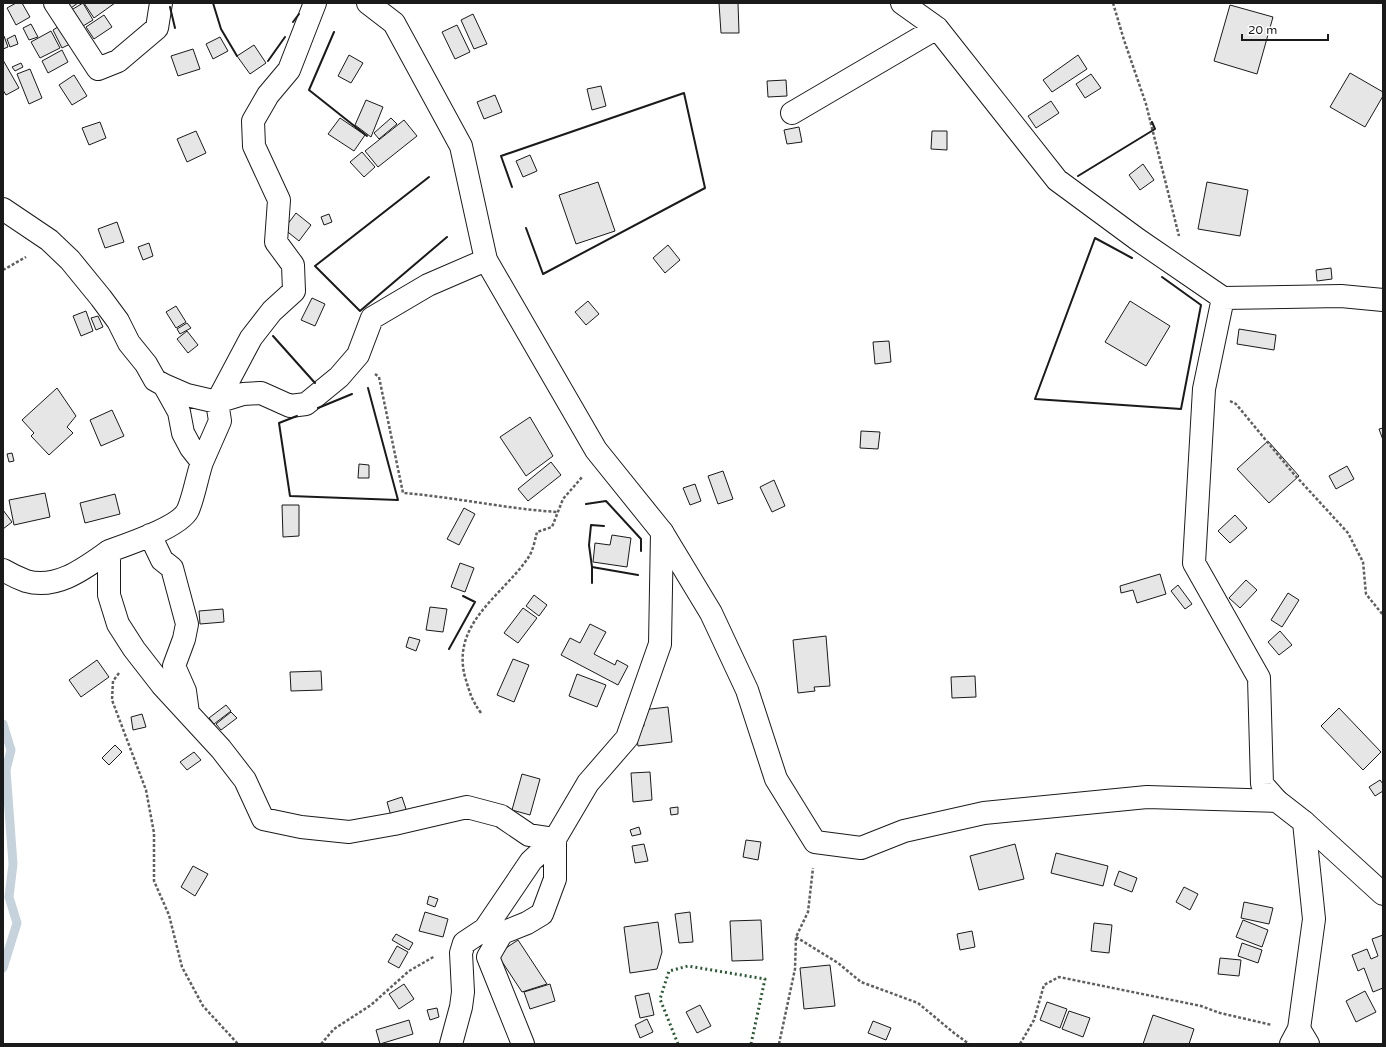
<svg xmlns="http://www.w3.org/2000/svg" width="1386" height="1047" viewBox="0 0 1386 1047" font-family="'Varela Round',sans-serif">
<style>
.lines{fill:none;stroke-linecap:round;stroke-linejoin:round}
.stream{stroke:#c6d2dc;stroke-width:9}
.building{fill:#e6e6e6;stroke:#1a1a1a}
.minor-casing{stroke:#1a1a1a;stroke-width:24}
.tertiary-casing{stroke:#1a1a1a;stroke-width:24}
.path{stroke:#5f5f5f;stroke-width:2.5;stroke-dasharray:3 2;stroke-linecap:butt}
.minor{stroke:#fff;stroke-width:22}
.tertiary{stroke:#fff;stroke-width:22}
.hedge{stroke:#2b5a34;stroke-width:3;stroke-dasharray:2 3;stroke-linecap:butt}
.wall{stroke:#1a1a1a;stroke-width:2}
</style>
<rect width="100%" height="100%" fill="#fff"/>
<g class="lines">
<path class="stream" d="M 3,724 L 11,750 L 6,770 L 13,864 L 9,897 L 17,923 L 3,968"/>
</g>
<path class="building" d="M 16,3 L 22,3 L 30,17 L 16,25 L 7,8 Z
M 59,3 L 78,3 L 65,12 Z
M 83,3 L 93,20 L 78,29 L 68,12 Z
M 84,3 L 115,3 L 94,18 Z
M 719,3 L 738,3 L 739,33 L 721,33 Z
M 1230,5 L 1273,17 L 1257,74 L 1214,61 Z
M 473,14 L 487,44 L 474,49 L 461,20 Z
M 104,15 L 112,27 L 94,39 L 86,27 Z
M 31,24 L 38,37 L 29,40 L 23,28 Z
M 61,25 L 70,44 L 62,48 L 53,30 Z
M 457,25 L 470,52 L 455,59 L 442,32 Z
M 51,31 L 60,48 L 40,58 L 31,42 Z
M 15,35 L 18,44 L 10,47 L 7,39 Z
M 4,36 L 8,47 L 3,49 L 3,37 Z
M 220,37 L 228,51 L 213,59 L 206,44 Z
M 254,45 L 266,63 L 250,74 L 237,56 Z
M 193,49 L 200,69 L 178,76 L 171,56 Z
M 62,50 L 68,62 L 48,73 L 42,61 Z
M 349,55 L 363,63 L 351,83 L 338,76 Z
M 1078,55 L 1087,69 L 1052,92 L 1043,80 Z
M 3,60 L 19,88 L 6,95 L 3,90 Z
M 21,63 L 23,67 L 15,71 L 12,67 Z
M 30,69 L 42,98 L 29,104 L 17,74 Z
M 1350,73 L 1383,92 L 1383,96 L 1365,127 L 1330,107 Z
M 1091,74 L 1101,88 L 1085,98 L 1076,84 Z
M 74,75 L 87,96 L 72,105 L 59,85 Z
M 786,80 L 787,96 L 768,97 L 767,81 Z
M 601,86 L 606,106 L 592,110 L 587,89 Z
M 495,95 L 502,112 L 484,119 L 477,102 Z
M 366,100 L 383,107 L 371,137 L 355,125 Z
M 1051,101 L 1059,113 L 1036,128 L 1028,116 Z
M 340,118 L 365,135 L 354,151 L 328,134 Z
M 391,118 L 397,124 L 379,139 L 374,133 Z
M 404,120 L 417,136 L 378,167 L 365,151 Z
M 100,122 L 106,138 L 89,145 L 82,128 Z
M 799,127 L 802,142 L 787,144 L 784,130 Z
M 196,131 L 206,153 L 187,162 L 177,139 Z
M 932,131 L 947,131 L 947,150 L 931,149 Z
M 362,152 L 375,167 L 364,177 L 350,162 Z
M 530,155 L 537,171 L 523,177 L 516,161 Z
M 1143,164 L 1154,180 L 1140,190 L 1129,175 Z
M 598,182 L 615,231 L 576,244 L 559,195 Z
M 1207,182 L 1248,190 L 1240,236 L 1198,229 Z
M 296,213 L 311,225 L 299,241 L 284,229 Z
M 329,214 L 332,222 L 324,225 L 321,217 Z
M 117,222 L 124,242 L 105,248 L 98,229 Z
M 149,243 L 153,256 L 143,260 L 138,247 Z
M 668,245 L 680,260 L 665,273 L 653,258 Z
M 1331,268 L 1332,279 L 1317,281 L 1316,270 Z
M 312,298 L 325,304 L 315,326 L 301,320 Z
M 588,301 L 599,314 L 586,325 L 575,312 Z
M 1130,301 L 1170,326 L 1146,366 L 1105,342 Z
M 176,306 L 186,322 L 176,328 L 166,312 Z
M 86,311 L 93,331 L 81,336 L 73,316 Z
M 98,316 L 103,327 L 96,330 L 91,318 Z
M 187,323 L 191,328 L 180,334 L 177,329 Z
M 1239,329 L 1276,335 L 1274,350 L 1237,344 Z
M 187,331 L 198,345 L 188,353 L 177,339 Z
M 889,341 L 891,362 L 875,364 L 873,342 Z
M 57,388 L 76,416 L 67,427 L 73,433 L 49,455 L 31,436 L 34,433 L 22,420 Z
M 112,410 L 124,436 L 101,446 L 90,420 Z
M 530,417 L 553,456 L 526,476 L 500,437 Z
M 1383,428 L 1383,440 L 1379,429 Z
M 861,431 L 880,432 L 878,449 L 860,448 Z
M 1268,441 L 1299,476 L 1269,503 L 1237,469 Z
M 12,453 L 14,461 L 9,462 L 7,454 Z
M 551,462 L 561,475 L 528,501 L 518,489 Z
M 359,464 L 369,465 L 369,478 L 358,478 Z
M 1347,466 L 1354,479 L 1336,489 L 1329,476 Z
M 723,471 L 733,499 L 718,504 L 708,476 Z
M 774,480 L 785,506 L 772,512 L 760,487 Z
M 695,484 L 701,501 L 690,505 L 683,488 Z
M 45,493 L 50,517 L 14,525 L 9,500 Z
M 115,494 L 120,514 L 85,523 L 80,503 Z
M 282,505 L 299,505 L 299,536 L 283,537 Z
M 464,508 L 475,514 L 459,545 L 447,539 Z
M 3,510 L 12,522 L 3,529 Z
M 1235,515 L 1247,528 L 1230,543 L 1218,531 Z
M 612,535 L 631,538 L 627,567 L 593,562 L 595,543 L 610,545 Z
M 460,563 L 474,568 L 465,592 L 451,587 Z
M 1160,574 L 1166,594 L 1137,603 L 1133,590 L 1121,593 L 1120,586 Z
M 1246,580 L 1257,590 L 1240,608 L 1229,598 Z
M 1178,585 L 1192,604 L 1185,609 L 1171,591 Z
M 1288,593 L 1299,600 L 1282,627 L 1271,620 Z
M 534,595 L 547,605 L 539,616 L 526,606 Z
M 430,607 L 447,609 L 443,632 L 426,630 Z
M 523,608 L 537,618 L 518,643 L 504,633 Z
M 223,609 L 224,622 L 200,624 L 199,611 Z
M 590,624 L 606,632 L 594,654 L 615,665 L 617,660 L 628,666 L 618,685 L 561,655 L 570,638 L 580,643 Z
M 1280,631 L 1292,645 L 1279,655 L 1268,642 Z
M 826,636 L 830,686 L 814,687 L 815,691 L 798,693 L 793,640 Z
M 409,637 L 420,640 L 416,651 L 406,647 Z
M 513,659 L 529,665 L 514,702 L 497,695 Z
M 97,660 L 109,677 L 81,697 L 69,680 Z
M 321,671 L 322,690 L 291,691 L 290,672 Z
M 577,674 L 606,685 L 597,707 L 569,696 Z
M 975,676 L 976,697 L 952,698 L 951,677 Z
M 226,705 L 231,711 L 214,724 L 209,718 Z
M 668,707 L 672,742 L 638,746 L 635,727 L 644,726 L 642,710 Z
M 1339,708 L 1381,752 L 1363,770 L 1321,726 Z
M 231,712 L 237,718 L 221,730 L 216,724 Z
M 142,714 L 146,727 L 133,730 L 131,717 Z
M 115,745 L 122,752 L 109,765 L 102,758 Z
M 194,752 L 201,760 L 187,770 L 180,762 Z
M 650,772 L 652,800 L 633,802 L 631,773 Z
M 522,774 L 540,779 L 530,815 L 512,810 Z
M 1380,780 L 1383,784 L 1383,791 L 1375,796 L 1369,787 Z
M 402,797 L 407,812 L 391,816 L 387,802 Z
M 678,807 L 678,814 L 671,815 L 670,808 Z
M 639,827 L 641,834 L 632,836 L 630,830 Z
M 746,840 L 761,842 L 758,860 L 743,857 Z
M 644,844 L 648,861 L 635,863 L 632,846 Z
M 1015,844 L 1024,879 L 979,890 L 970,856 Z
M 1056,853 L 1108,866 L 1103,886 L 1051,873 Z
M 193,866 L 208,874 L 195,896 L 181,887 Z
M 1119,871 L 1137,878 L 1132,892 L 1114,885 Z
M 1184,887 L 1198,894 L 1190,910 L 1176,902 Z
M 429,896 L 438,899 L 435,907 L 427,904 Z
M 1244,902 L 1273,908 L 1269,924 L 1241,918 Z
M 425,912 L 448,919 L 443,937 L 419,931 Z
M 690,912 L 693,942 L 679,943 L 675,914 Z
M 761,920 L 763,960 L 732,961 L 730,921 Z
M 1243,920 L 1268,930 L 1262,947 L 1236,937 Z
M 658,922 L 662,952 L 657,969 L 630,973 L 624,927 Z
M 1094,923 L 1112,925 L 1109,953 L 1091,951 Z
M 972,931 L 975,947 L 960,950 L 957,934 Z
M 396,934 L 413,943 L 409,950 L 392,940 Z
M 1383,935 L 1383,988 L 1373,992 L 1364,968 L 1358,971 L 1352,955 L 1367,949 L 1371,959 L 1378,956 L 1372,939 Z
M 518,940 L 547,984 L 522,992 L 497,954 Z
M 1242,943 L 1262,950 L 1258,963 L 1238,956 Z
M 397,946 L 408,952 L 399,968 L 388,962 Z
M 1220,958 L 1241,960 L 1239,976 L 1218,974 Z
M 830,965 L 835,1006 L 804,1009 L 800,968 Z
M 404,984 L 414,999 L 399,1009 L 389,994 Z
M 550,984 L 555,1001 L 530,1009 L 524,992 Z
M 1365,991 L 1376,1012 L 1356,1022 L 1346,1001 Z
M 649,993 L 654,1015 L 640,1018 L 635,996 Z
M 1047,1002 L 1067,1009 L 1060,1028 L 1040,1020 Z
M 700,1005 L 711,1026 L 697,1033 L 686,1012 Z
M 437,1008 L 439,1017 L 430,1020 L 427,1010 Z
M 1069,1011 L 1090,1018 L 1083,1037 L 1062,1029 Z
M 1153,1015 L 1194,1029 L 1189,1044 L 1143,1044 Z
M 647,1019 L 653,1032 L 640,1038 L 635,1025 Z
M 409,1020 L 413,1034 L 380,1044 L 376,1030 Z
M 873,1021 L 891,1028 L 886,1040 L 868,1033 Z"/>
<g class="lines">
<defs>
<path id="minor" d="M 55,3 L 98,69 L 118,61 L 157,28 L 161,3
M 902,3 L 937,28 L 1057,180 L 1137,239 L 1223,298 L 1204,389 L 1194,563 L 1259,678 L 1262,784 L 1277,801
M 792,113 L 937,28
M 3,209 L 49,240 L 70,260 L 101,298 L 118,321 L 129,343 L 146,364 L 155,380 L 164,385 L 179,412 L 183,433 L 191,448 L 202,462 C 197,477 194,496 188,510 C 180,527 126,545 109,551 L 109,595 L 118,624 L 134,649 L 162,685 L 221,749 L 245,780 L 263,819 L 301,827 L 349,832 L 394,824 L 467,807 L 501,816 L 529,835 L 555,839
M 1223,298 L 1341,296 L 1383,300
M 164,385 L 187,395 L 217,402 L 243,394 L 261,393 L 290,406 L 306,404 L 339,377 L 358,355 L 372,318 L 428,285 L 486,260
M 202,462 L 220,421 L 217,402 L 251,338 L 272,311 L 294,291 L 293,265 L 276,242 L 279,200 L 254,146 L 253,121 L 268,95 L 289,70 L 315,3
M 150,535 L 162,560 L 172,568 L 187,624 L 184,639 L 174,666 L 185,691 L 188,713
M 3,570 C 10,574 18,578 26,581 C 57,590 85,568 109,551
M 1304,822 L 1383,894
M 1299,1029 L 1308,1044
M 451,1044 L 461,1007 L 463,992 L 461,953 L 464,943 L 485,929 L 531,861 L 555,839
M 523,1044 L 488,957 L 502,933 L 527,923 L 542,914 L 555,879 L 555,839 L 588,783 L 627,738 L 660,644 L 662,532"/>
<path id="tertiary" d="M 368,3 L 394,23 L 461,146 L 486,260 L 596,450 L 662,532 L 711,613 L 747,690 L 776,779 L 815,842 L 861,848 L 904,831 L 984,813 L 1147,797 L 1277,801 L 1304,822 L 1314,919 L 1299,1029 L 1291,1044"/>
</defs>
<use href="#minor" class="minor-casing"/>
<use href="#tertiary" class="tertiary-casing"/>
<path class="path" d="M 1113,3 L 1124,40 L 1146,104 L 1179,236
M 3,270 L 26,257
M 375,374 L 379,377 L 403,493 C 455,497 506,509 558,512
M 1230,401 L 1236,404 L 1293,473 L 1348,533 L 1363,562 L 1366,594 L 1383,615
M 119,673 L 113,681 L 112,700 L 146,790 L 154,833 L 154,881 L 169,915 L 182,967 L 203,1006 L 238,1044
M 481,713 C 471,699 470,693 465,677 C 451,623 502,596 528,558 C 533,551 535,540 537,532 L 552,527 L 563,499 L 583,476
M 796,937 L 838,963 L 861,982 L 918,1003 L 954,1033 L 969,1044
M 321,1044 L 334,1029 L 371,1005 L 409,971 L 435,956
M 779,1044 L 795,969 L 796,937 L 808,912 L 813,868
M 1020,1044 L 1034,1020 L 1044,985 L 1059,977 L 1201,1006 L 1220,1013 L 1272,1025"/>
<use href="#minor" class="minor"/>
<use href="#tertiary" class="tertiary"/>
<path class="hedge" d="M 678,1044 L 660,999 L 669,971 L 688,966 L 765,979 L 751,1044"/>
<path class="wall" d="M 213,3 L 221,29 L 237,56
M 170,7 L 175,28
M 293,22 L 299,14
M 334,32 L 309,90 L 367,136
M 268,61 L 285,37
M 1078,176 L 1155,129 L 1152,122
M 429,177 L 315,266 L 360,311 L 447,237
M 512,187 L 501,156 L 684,93 L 705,188 L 543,274 L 526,228
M 1132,258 L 1095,238 L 1035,399 L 1181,409 L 1201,305 L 1162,277
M 273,336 L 315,383
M 318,408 L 352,394
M 297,416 L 279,423 L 290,496 L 398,500 L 368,388
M 586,504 L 606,501 L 641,539 L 641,551
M 592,567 L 589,545 L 591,525 L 604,526
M 592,583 L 592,567 L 638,575
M 449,649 L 475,602 L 463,596"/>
</g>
<rect width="1386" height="1047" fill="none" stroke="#1a1a1a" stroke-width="8"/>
<path d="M1242 34v6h86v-6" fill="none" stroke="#1a1a1a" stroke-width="2"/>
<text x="1248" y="34" font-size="12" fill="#1a1a1a" stroke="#ffffff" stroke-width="3" paint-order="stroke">20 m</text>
</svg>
